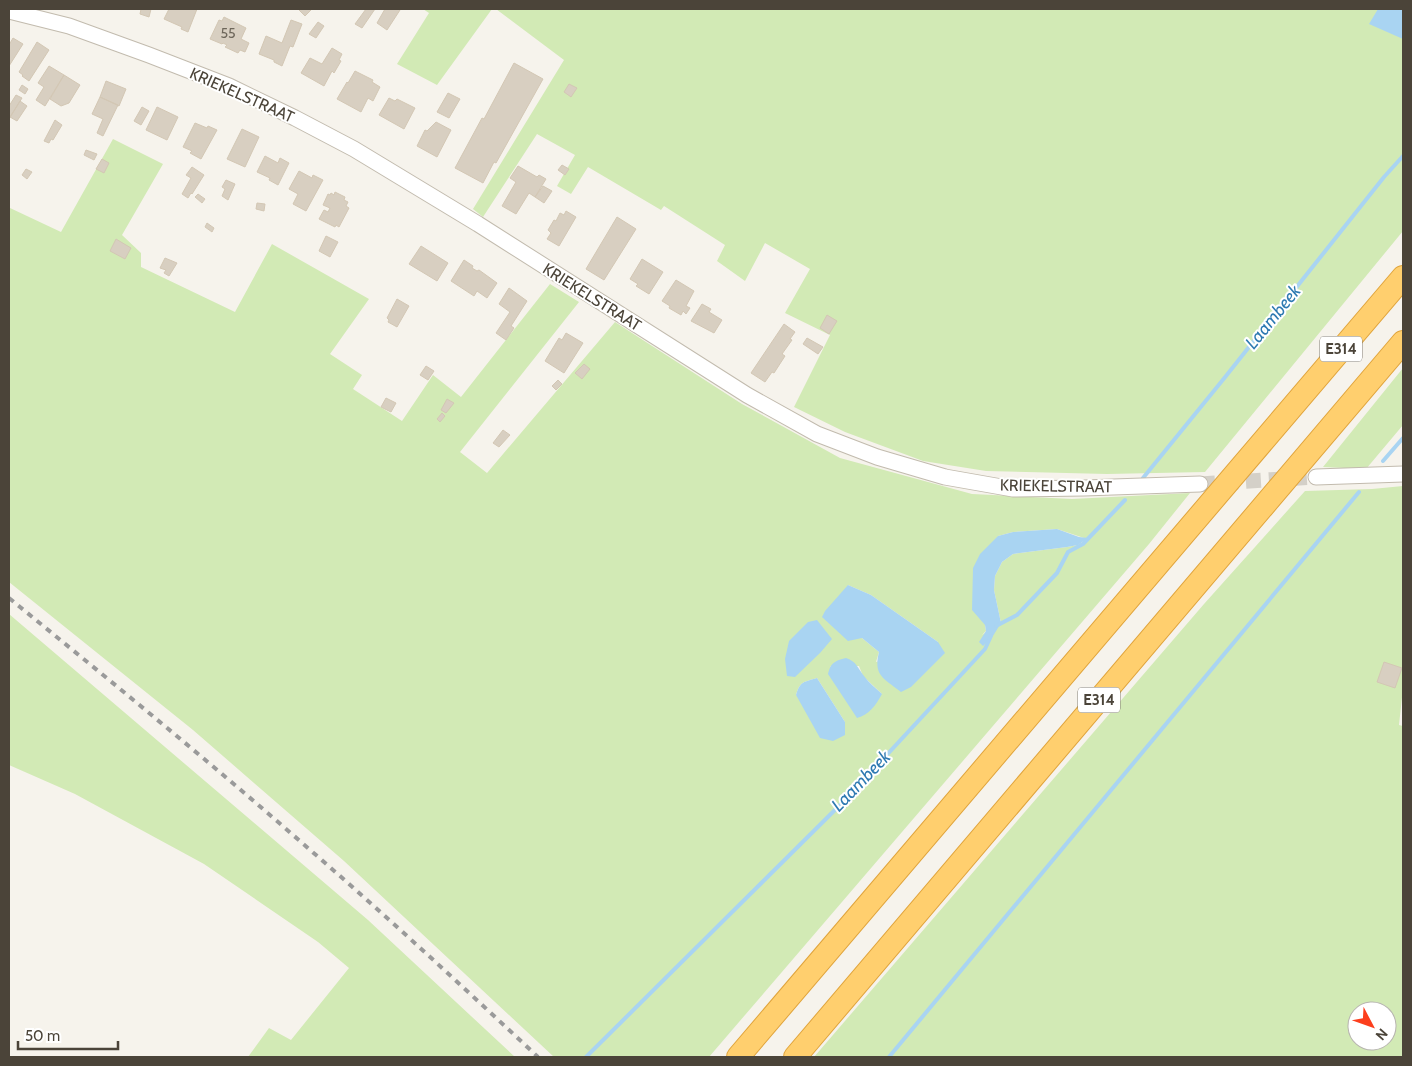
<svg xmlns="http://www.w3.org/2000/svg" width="1412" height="1066" viewBox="0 0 1412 1066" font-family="Cabin,sans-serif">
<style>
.green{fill:#d2eab5;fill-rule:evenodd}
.water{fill:#a9d4f2}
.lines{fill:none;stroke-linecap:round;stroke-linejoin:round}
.stream{stroke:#a9d4f2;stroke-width:4}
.building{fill:#d8cfc1;stroke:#d3c7b4}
.tertiary-tunnel{stroke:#d4d0c8;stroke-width:15;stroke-dasharray:15 8;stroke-linecap:butt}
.tertiary-casing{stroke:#c2bbae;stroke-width:17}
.motorway-casing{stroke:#e0a43c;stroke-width:24}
.tertiary{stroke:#fff;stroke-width:15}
.motorway{stroke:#ffcf6e;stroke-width:22}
.rail{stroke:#9a9a9a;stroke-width:4;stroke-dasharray:6 6;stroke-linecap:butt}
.labels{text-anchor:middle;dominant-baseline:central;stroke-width:4;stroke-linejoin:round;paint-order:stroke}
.number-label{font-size:14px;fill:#6e675b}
.shield{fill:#fff;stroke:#817c74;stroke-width:1}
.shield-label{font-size:15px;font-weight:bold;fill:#4b4439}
.street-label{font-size:16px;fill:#4b4439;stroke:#fff}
.water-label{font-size:18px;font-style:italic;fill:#2e7ab2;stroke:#fff}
</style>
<rect width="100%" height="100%" fill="#f6f3ec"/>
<path class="green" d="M 423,9 L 492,9 L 437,85 L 397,64 L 429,13 Z
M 496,9 L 1403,9 L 1403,231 L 1205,472 L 1107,474 L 986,471 L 923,461 L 845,432 L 794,407 L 830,335 L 785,313 L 810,269 L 765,243 L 745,281 L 717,261 L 725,245 L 664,206 L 661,210 L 588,167 L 571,194 L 557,186 L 575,155 L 537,134 L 483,217 L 473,209 L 564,60 Z
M 113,139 L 163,164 L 122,235 L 141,253 L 141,267 L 235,312 L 272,244 L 369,299 L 330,354 L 362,375 L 353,389 L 402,421 L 433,375 L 461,397 L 550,284 L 579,302 L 460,452 L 487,473 L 615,322 L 742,404 L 840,458 L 972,494 L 1072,499 L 1190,493 L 1149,544 L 709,1057 L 554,1057 L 344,861 L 193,730 L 9,582 L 9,210 L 10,208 L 61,232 ZM 1057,529 L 1087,539 L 1078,545 L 1067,547 L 1013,554 L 1002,562 L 995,576 L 994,590 L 1001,623 L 982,635 L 986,631 L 985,625 L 998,536 L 1013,532 ZM 848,585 L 871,595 L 938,642 L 876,662 L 879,652 L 862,638 ZM 830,666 L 859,666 L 863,676 L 882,694 ZM 817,678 L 845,722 L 796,695 C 800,681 804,682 817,678 Z
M 1403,368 L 1403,425 L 1366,469 L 1323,467 Z
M 1403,486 L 1403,688 L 1399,725 L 1403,726 L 1403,1057 L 814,1057 L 1204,604 L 1305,491 L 1372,489 ZM 1357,1011 L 1387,1011 L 1387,1041 L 1357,1041 Z
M 9,614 L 368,920 L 515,1057 L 248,1057 L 269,1028 L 291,1040 L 349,968 L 318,942 L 204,864 L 75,794 L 9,765 Z"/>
<path class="water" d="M 1378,9 L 1403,9 L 1403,39 L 1369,24 Z
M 1057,529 L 1079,537 L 1088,538 L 1078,545 L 1067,547 L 1013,554 L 1002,562 L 995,576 L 994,590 L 1001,623 L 993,636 L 983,646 L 979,642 L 986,631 L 985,625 L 972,610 L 973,568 L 980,554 L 998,536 L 1013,532 Z
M 848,585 L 871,595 L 938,642 L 945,653 L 911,687 L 901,692 C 884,678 873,676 879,652 L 862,638 L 848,641 L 822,617 L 825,611 Z
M 817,620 L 832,639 L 820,653 L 795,677 L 787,676 L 785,659 L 789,641 L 808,622 Z
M 846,658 C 857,662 857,667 864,676 C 869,683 876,688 882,694 C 876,705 869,715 857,718 L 828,674 C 831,662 835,661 846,658 Z
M 817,678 L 845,722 L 845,735 L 833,741 L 820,738 L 796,695 C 800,681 804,682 817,678 Z"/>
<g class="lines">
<path class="stream" d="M 1383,461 L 1403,438
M 1143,478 L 1226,376 L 1384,177 L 1403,156
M 996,626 L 1017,615 L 1057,573 L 1068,552 L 1083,544 L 1125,500
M 586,1057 L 844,801 L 985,649 L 991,636
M 889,1057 L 1359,492"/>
</g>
<path class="building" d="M 141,9 L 151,9 L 149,17 L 140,14 Z
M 169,9 L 197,9 L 188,32 L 181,29 L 182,27 L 164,19 Z
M 300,9 L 309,9 L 311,10 L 305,16 L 299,10 Z
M 366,9 L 375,9 L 362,28 L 355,24 Z
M 385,9 L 398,9 L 400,10 L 387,30 L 377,23 Z
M 224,17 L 246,28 L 241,39 L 249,43 L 245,52 L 240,50 L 238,53 L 225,47 L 227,45 L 223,43 L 222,44 L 210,39 L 219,20 L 222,21 Z
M 291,20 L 302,24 L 293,47 L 290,46 L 282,66 L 274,62 L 274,60 L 259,54 L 266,36 L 282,43 Z
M 318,22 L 324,26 L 316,38 L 309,34 Z
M 13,38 L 23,44 L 9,66 L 9,45 Z
M 37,42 L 49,50 L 29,81 L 22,76 L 23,75 L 19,72 Z
M 332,48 L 342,54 L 339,60 L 341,61 L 334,73 L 332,71 L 324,86 L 301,73 L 310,58 L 322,64 Z
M 514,63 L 543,79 L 496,163 L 494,162 L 483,183 L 455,168 L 482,118 L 484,119 Z
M 49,66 L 64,75 L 45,106 L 36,100 L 44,87 L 38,83 Z
M 355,71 L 373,80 L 372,82 L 380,87 L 373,101 L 368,98 L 361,112 L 337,99 L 347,82 L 348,83 Z
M 64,75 L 80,85 L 69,103 L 61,106 L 50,99 Z
M 106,81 L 126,89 L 119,106 L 100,97 Z
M 569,84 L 577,88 L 571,97 L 564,92 Z
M 22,85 L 28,89 L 25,94 L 19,90 Z
M 448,93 L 460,99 L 449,118 L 437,112 Z
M 16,95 L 22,98 L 9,119 L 9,106 Z
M 100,97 L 118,105 L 103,136 L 97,133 L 103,119 L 92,114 Z
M 389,98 L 395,101 L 397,99 L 415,108 L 404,129 L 379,115 Z
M 20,101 L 27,106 L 17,121 L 10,117 Z
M 142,107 L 149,111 L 141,125 L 134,121 Z
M 157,107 L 178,117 L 167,140 L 146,130 Z
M 55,120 L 62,125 L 53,140 L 51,139 L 49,143 L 44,141 Z
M 436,122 L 451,130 L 437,157 L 417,146 L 425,130 L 427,131 Z
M 195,123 L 207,128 L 208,126 L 217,130 L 201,159 L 190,153 L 192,151 L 183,147 Z
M 242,129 L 259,137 L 245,167 L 227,159 Z
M 86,150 L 97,154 L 94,160 L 84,155 Z
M 265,156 L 278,163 L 280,158 L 289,163 L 278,185 L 269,180 L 270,178 L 257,172 Z
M 102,159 L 109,163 L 104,173 L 96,169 Z
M 562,165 L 569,169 L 565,175 L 558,170 Z
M 518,166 L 537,177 L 539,175 L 546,179 L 535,197 L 529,193 L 516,214 L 502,206 L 516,182 L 510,178 Z
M 192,167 L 204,175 L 192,194 L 191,193 L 188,198 L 182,194 L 191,178 L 186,175 Z
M 26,169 L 32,172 L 27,179 L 22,175 Z
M 299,171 L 312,178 L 313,175 L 323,180 L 306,211 L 293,204 L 298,194 L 289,189 Z
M 226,180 L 235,184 L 228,200 L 222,196 L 225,189 L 222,187 Z
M 543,186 L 552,191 L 544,203 L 535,197 Z
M 335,192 L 345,197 L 344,200 L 348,202 L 346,206 L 349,208 L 339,227 L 336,225 L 335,227 L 319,219 L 324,210 L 328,212 L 330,208 L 323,205 L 328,194 L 330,195 L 331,193 L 334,195 Z
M 198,194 L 205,199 L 202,203 L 195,197 Z
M 257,203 L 265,204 L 264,211 L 256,209 Z
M 566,211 L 576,217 L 559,246 L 547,239 L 551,233 L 548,230 L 554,220 L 556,221 L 560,213 L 564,215 Z
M 617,217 L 636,229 L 604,280 L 586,269 Z
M 207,223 L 214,228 L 212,232 L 205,227 Z
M 326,236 L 338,242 L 330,257 L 319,251 Z
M 116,239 L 131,248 L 125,259 L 110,251 Z
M 421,246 L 448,263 L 437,281 L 409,264 Z
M 165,258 L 177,263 L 169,276 L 164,273 L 166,270 L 160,268 Z
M 642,259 L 663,272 L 649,294 L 636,286 L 638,284 L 630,279 Z
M 464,260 L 473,266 L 472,268 L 477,271 L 479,270 L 497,283 L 487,298 L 477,291 L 474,296 L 451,281 Z
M 676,280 L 694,291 L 686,306 L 690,308 L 686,314 L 683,311 L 681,315 L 669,308 L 670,306 L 662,301 Z
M 509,288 L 527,301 L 511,326 L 514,328 L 506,340 L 496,333 L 510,312 L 499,304 Z
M 397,299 L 409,306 L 397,327 L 388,322 L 389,320 L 387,318 Z
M 702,304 L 711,309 L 709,312 L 722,320 L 714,333 L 691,321 Z
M 827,315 L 837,321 L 829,334 L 820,328 Z
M 784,324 L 795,332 L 790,339 L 792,340 L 782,354 L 785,356 L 774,373 L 772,372 L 765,382 L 751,373 Z
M 566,333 L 583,343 L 564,373 L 545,361 L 559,338 L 562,340 Z
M 807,338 L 823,347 L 818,354 L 803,344 Z
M 584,364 L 590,369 L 582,379 L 575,373 Z
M 426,366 L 434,371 L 428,380 L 420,375 Z
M 558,380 L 562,384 L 556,390 L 552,386 Z
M 386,398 L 396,403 L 391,412 L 381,407 Z
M 447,399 L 454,403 L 446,413 L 441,410 Z
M 442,413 L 445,416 L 440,422 L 437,419 Z
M 503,430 L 510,435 L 499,447 L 493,443 Z
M 1384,662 L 1402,668 L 1395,688 L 1377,682 Z"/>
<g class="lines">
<path class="tertiary-tunnel" d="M 1200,484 L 1316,477"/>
<defs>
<path id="tertiary" d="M 9,11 L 69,26 L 149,55 L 229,86 L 295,118 L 354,149 L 478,224 L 747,395 L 817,434 L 877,457 L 945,477 L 1013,489 L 1084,488 L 1200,484
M 1316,477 L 1403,474"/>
<path id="motorway" d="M 738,1057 L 1403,277
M 795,1057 L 1403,342"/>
</defs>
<use href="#tertiary" class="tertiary-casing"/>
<use href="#motorway" class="motorway-casing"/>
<use href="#tertiary" class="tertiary"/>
<use href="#motorway" class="motorway"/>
<path class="rail" d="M 9,598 C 107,678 205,758 301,842 C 382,912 460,984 538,1057"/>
</g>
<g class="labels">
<g class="number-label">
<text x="228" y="33">55</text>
</g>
<g class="shield">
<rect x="1320" y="336.5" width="42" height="25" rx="4"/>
<rect x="1078" y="687.5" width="42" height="25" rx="4"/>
</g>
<g class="shield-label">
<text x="1341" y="349">E314</text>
<text x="1099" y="700">E314</text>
</g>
<g class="street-label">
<text transform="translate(242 95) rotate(24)">KRIEKELSTRAAT</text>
<text transform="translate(592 297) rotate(32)">KRIEKELSTRAAT</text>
<text transform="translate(1056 486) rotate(1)">KRIEKELSTRAAT</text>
</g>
<g class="water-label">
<text transform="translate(1273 317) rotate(-51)">Laambeek</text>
<text transform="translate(861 781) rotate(-46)">Laambeek</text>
</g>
</g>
<rect width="1412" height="1066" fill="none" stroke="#4b4439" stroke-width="20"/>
<g transform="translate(1372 1026) rotate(131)"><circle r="24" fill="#ffffff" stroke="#b7b4b0"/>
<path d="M0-4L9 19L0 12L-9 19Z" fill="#fc3f1d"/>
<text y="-8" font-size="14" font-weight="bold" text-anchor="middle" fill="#4b4439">N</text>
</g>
<path d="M18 1041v8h100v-8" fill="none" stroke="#4b4439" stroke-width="2.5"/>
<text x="25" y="1041" font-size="15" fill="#4b4439" stroke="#ffffff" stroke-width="4" paint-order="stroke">50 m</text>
</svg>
